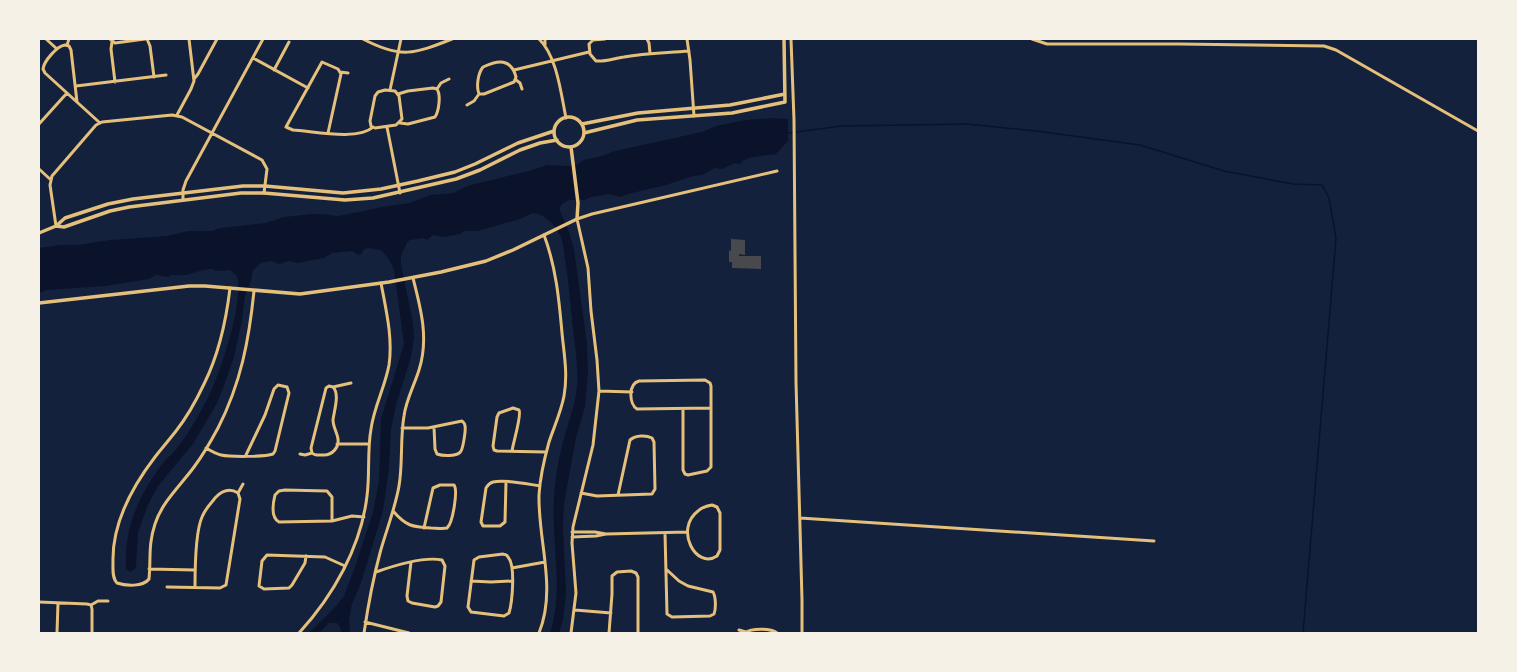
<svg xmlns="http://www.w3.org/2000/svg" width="1517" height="672" viewBox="0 0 1517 672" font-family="Cabin,sans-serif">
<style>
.water{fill:#0b132b}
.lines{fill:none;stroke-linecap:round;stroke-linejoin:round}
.stream{stroke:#0b132b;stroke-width:1.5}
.building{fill:#48494c}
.minor{stroke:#e5c07b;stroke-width:3}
.tertiary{stroke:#e5c07b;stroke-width:3.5}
</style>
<rect width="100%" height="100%" fill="#14213d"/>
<path class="water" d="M 772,118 L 788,119 L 788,141 L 776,154 C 766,156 745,155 740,164 L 735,163 L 722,169 L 715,168 L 702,175 L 693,176 L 666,185 L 628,194 L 620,197 L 609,194 L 591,197 L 584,200 L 569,200 L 562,204 L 560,207 L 560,211 L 568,229 L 574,249 L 587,344 L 588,372 L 585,407 L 576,438 L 564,503 L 563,529 L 566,592 L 563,620 L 559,633 L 550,633 C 564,590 551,542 554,498 C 555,481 557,466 561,450 C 565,431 573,413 576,394 C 580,369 574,344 572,319 C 570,299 568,279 565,259 C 564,251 563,242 560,235 C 554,224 546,215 533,213 L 520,219 L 478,231 L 465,231 L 460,234 L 443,237 L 433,235 L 427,240 L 423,238 L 410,240 L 407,242 L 401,256 L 401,264 L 413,323 L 414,338 L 411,357 L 396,405 L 391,429 L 389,468 L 383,511 L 361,583 L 352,604 L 349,619 L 350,633 L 341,633 L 340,627 L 337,623 L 329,623 L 319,633 L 309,633 L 337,605 L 344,596 L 355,567 L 373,512 L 379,481 L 381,419 L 404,344 L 394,270 L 389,259 L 381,250 C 374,250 369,246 363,250 L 362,254 L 358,255 L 352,251 L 332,253 L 324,258 L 297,263 L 289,261 L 279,264 L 271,261 L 265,262 L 261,263 L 253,270 L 251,281 L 245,295 L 242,320 L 234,357 L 224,386 L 217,403 L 193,444 L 158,486 L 148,505 L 138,532 L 136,567 L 134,570 L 130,572 L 126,569 C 124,528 138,496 163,463 C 168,457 175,452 179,445 C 188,434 195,421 202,409 C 215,386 224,358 231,333 C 235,317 241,291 237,276 L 230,270 L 216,271 L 212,269 L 203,270 L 186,275 L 172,275 L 168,277 L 156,275 L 149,279 L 105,286 L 47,290 L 39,293 L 39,248 L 60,245 L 78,245 L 110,240 L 167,236 L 188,231 L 212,231 L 220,228 L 266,223 L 284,217 L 312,214 L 324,214 L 337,216 L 359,212 L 381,207 L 410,203 L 430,195 L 453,193 L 467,186 L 529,171 L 547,165 L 569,166 L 578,164 L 584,160 L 602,156 L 615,151 L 702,132 L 716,126 L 746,120 Z"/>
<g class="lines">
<path class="stream" d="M 788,133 L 842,126 L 967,124 L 1036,131 L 1140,145 L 1224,171 L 1293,184 L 1322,185 L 1329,198 L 1336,238 L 1303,633"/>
</g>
<path class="building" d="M 731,239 L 745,240 L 745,255 L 739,254 L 739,256 L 761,256 L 761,269 L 732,268 L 732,262 L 729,262 L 729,250 L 731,251 Z"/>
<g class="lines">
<path class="minor" d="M 46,39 L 57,49
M 110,39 L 115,43 L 145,39
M 147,39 L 150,46 L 154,77
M 363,39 C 401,59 414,54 452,39
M 539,39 C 557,56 561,94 566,118
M 545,39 L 545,45
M 605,39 L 593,40 L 589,44 L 590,54 L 596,61 C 605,62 615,58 624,57 C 646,53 667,53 689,51
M 647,39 L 649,43 L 650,53
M 687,39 L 690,60 L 694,116
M 791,39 L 794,120 L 796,382 L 802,600 L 802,633
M 1032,39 L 1047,44 L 1179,44 L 1324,46 L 1336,50 L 1478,131
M 112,42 L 111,49 L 115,82
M 67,45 L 69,39
M 253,58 L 308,88
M 43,69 C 44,61 57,46 65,45 L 69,46 L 71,50 L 77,102
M 43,69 L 45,73 L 100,123
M 274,70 L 289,42
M 514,70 L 589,52
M 340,72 L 348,73
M 194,79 L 198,74 L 217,39
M 516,80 L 520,83 L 522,89
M 76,86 L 166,75
M 437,89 L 441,83 L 449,79
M 385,90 L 395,91 L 399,96 L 402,119 L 396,125 L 375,128 L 371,126 L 370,121 L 375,96 L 378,92 Z
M 390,90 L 401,39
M 398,94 L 408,91 L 433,88 L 437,89
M 467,105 L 474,101 L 479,94 C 476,87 478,73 483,67 C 498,60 511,58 516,77 L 514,82 L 484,94 L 479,94
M 177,115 L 191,89 L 194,81 L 189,39
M 400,123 L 408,124 L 435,117 C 439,111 441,95 437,89
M 39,124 L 67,93
M 387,127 L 400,193
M 328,133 L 341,74 L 338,69 L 322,62 L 286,127 L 293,130 C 313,131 358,141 373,127
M 39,169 L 51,180
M 183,200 L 183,190 L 186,181 L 263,39
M 56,226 L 50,185 L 52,176 L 96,125 L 102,122 L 172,115 L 182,117 L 262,160 L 267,169 L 264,193
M 230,288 C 226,322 219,354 204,384 C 196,401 187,417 176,431 C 169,440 162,448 155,457 C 132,487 112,524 113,562 C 113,569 112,578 117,583 C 126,586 143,587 149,579 C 151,559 148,545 155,524 C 162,502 180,486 194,467 C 203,455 211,441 218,428 C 241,383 249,340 254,291
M 599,391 L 632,392
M 683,409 L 683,470 L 685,474 L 688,475 L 707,471 L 711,467 L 711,386 L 710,383 L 705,380 L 639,381 C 628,384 629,404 637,409 L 711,408
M 402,428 L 428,428 L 462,421 C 464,423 465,423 465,426 C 466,430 463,448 461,451 C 458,457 442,456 437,454 L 435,449 L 434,427
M 337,444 L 369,444
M 206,448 C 211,451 216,454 221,455 C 230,457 265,457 273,454 L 275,451 L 289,393 L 287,387 L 278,385 L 274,389 L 265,415 L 246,455
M 512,451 C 513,443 522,415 519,410 L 513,408 L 499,413 L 497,417 L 493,446 L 494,450 L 497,451 L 546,452
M 312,453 L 311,448 L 326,388 L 329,386 L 333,387 L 351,383
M 300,454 L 305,455 L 312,453 C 315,456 319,455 324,455 C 332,455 339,448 338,439 C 337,432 333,427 333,420 C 334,411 340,394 333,387
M 506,482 L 505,522 L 500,526 L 483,526 L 481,522 L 486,488 C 488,485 489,483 493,482 C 505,479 527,484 540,486
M 238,493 L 243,484
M 581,493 L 597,496 L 652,494 L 655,489 L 654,442 L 652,438 C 646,435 636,435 630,440 L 618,495
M 712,505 L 717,507 L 720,513 L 720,550 L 717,556 C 696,570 674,529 698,511 C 702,507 706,506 712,505 Z
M 393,511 C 406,526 412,527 431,528 C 436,528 442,529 447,528 C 453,523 458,490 454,485 L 440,485 L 433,488 L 424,528
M 800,518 L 1154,541
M 332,521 L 332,497 L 327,491 L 285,490 L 279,491 L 275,495 C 273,503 270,517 279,522 L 332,521 L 352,516 L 364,517
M 572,532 L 595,532 L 606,534 L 687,532
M 665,533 L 667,614 L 672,617 L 710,616 L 714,614 C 716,609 716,597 713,592 L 688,586 L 679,581 L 666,569
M 572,537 L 596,536 L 606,534
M 503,554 C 505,555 507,554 508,557 C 516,566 512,603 509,613 L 504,616 L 471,612 L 468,607 L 474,560 L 479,557 Z
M 306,556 L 305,563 L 292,585 L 289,588 L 264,589 L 259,586 L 262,561 L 267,555 L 325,557 L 345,566
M 512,568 L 545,562
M 149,569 L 195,570
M 376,572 C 393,566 423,556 442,560 L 445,566 L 441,602 L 438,606 L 435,607 L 412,603 L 408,601 L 407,596 L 411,562
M 471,581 L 491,582 L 512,581
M 167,587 L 220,588 L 226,585 L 240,499 L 238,493
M 195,587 C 195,570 195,533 202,517 C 205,509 211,503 216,497 C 222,491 230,488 238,493
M 39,602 L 87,604 L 91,605
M 91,605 L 92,609 L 92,633
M 91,605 L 98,601 L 108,601
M 575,610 L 611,613
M 365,622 L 409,633
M 739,630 L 746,632
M 57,633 L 58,603
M 299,633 C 333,596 361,547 367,496 C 370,474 367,451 371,429 C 374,407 385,387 389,365 C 393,338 386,310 381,283
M 364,633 C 368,606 373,579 380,553 C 386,531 395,509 399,486 C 403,463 400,439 404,416 C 406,400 414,386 419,370 C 429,339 421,309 413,278
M 539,633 C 557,588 538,542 539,495 C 540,477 544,460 549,442 C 554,427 561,412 564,396 C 568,374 564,354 562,333 C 559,299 556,267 544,235
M 571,633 L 576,593 L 572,543 L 573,527 L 593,445 L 599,391 L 597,360 L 591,311 L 588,268 L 577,219 L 592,214 L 777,171
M 609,633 L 612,594 L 612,576 L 617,572 L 631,571 L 636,573 L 638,577 L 638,633
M 745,633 C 751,628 771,628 777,633"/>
<path class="tertiary" d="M554 132a15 15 0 1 1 30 0a15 15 0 1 1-30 0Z
M 582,124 L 638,113 L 730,105 L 785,94
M 584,133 L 637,120 L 732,113 L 785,102 L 784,39
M 56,226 L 64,227 L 110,211 L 129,207 L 241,193 L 264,193 L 345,200 L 373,198 L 456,179 L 480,170 L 520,150 L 540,143 L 557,140
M 39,233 L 56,226 L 65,218 L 108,204 L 133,199 L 243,186 L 265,186 L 343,193 L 381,189 L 418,181 L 455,172 L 475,164 L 518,143 L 554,131
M 39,303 L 189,286 L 205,286 L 300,294 L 389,282 L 441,272 L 486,261 L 513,250 L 577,219 L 578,203 L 571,147"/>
</g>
<rect width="1517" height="672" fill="none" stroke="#f6f1e7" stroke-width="80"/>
</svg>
